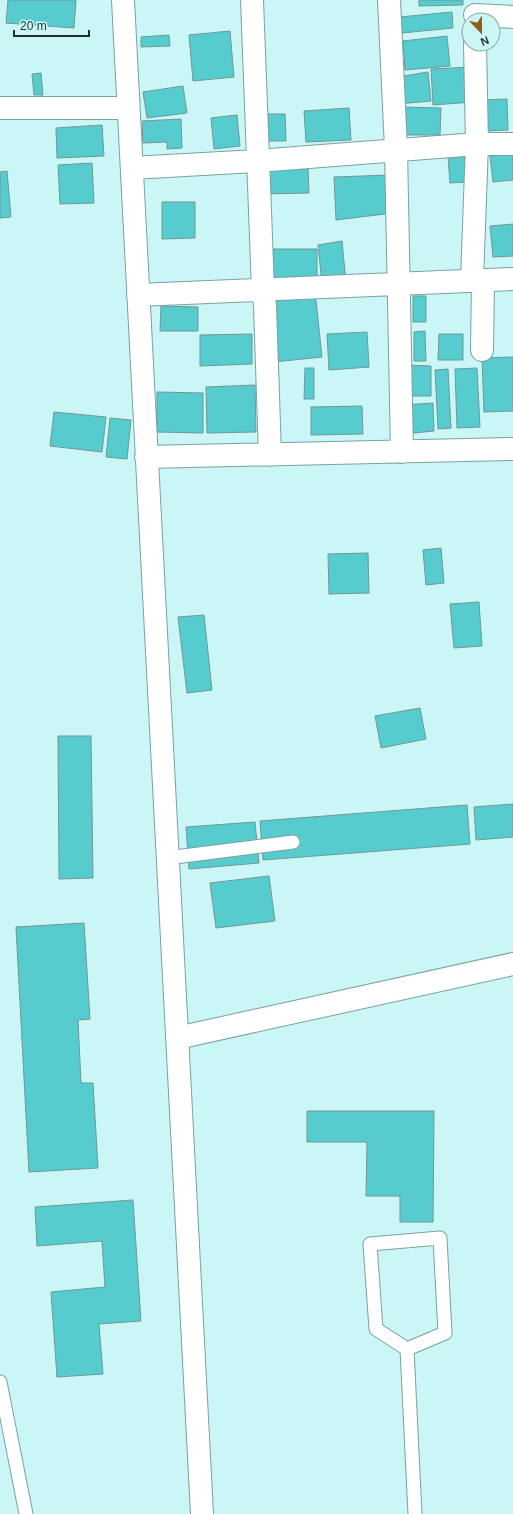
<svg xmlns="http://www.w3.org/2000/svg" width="513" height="1514" viewBox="0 0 513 1514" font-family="Helvetica,sans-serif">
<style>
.building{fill:#56ccce;stroke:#6f9898}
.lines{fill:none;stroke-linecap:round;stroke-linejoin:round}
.lane-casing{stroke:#79a2a2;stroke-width:15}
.street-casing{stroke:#79a2a2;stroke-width:24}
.lane{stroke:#fff;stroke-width:13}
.street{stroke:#fff;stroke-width:22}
</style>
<rect width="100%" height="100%" fill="#cbf6f6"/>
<path class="building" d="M 8,0 L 76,0 L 74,28 L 6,23 Z
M 419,0 L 463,0 L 463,5 L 419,6 Z
M 452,12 L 453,28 L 402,33 L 400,17 Z
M 230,31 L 234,77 L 193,81 L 189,35 Z
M 169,35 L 170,46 L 141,47 L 141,37 Z
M 447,36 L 450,66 L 405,70 L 403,41 Z
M 471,67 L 473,102 L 433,105 L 431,69 Z
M 428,72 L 431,101 L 397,104 L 397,77 Z
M 41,73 L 43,95 L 34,95 L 32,74 Z
M 183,86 L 187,113 L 147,118 L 143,92 Z
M 507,99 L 508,130 L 484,131 L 483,100 Z
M 402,107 L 441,108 L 440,135 L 401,135 Z
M 349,108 L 351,140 L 306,142 L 304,111 Z
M 268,114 L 285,114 L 286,141 L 268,141 Z
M 237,115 L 240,146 L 214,149 L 211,118 Z
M 181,119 L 182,148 L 167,149 L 167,142 L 143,143 L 142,121 Z
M 102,125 L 104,156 L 57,158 L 56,128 Z
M 513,154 L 513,180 L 493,182 L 490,156 Z
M 465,156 L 467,182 L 450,183 L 448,157 Z
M 92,163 L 94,203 L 60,204 L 58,165 Z
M 308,168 L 309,193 L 262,194 L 262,169 Z
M 7,171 L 11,217 L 0,218 L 0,172 Z
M 389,175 L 393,213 L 336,220 L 334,177 Z
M 162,202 L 195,202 L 195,238 L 162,239 Z
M 513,224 L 513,256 L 493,257 L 490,226 Z
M 342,241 L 346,282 L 322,284 L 318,245 Z
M 273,249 L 317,249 L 317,282 L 273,283 Z
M 315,291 L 322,357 L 274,362 L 268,296 Z
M 413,296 L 426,296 L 426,322 L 413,322 Z
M 161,306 L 198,307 L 198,331 L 160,331 Z
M 425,331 L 426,361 L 414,361 L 414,332 Z
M 367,332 L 369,367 L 329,370 L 327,334 Z
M 252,334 L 252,364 L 200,366 L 200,335 Z
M 439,334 L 463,334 L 463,360 L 438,360 Z
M 513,357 L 513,411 L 484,412 L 482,358 Z
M 407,365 L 431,366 L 431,396 L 406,396 Z
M 305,368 L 314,368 L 314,399 L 304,399 Z
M 477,368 L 480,427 L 457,428 L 455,369 Z
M 448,369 L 451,428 L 438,429 L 435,370 Z
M 255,385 L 256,432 L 207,433 L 206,387 Z
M 157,392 L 203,393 L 203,433 L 157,432 Z
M 433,403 L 434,431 L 404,434 L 403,405 Z
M 362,406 L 363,434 L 311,435 L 311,407 Z
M 54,412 L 106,417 L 102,452 L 50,446 Z
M 110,418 L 131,420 L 127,459 L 106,457 Z
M 441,548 L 444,583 L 426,585 L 423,550 Z
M 368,553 L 369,593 L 329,594 L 328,554 Z
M 479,602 L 482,646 L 454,648 L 450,604 Z
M 204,615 L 212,690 L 187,693 L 178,617 Z
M 420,708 L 426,739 L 381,748 L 375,716 Z
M 58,736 L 91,736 L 93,878 L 59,879 Z
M 513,804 L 513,837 L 476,840 L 474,807 Z
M 467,805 L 470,844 L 263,860 L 260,821 Z
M 255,822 L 259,863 L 189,869 L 186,827 Z
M 269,876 L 275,921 L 216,928 L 210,883 Z
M 84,923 L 90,1019 L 78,1020 L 81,1083 L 93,1083 L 98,1168 L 29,1172 L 16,927 Z
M 307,1111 L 434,1111 L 433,1222 L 400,1222 L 400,1196 L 366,1196 L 367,1142 L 307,1142 Z
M 133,1200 L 141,1321 L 99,1324 L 103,1374 L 57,1377 L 51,1292 L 105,1287 L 102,1241 L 37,1246 L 35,1207 Z"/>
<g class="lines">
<defs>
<path id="lane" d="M 167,858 L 293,842
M 440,1238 L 445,1333 L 407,1349 L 376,1329 L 370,1244 Z
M 407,1349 L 415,1514
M 0,1382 L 26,1514"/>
<path id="street" d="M 123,0 L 202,1514
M 252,0 L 263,290 L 265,306 L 270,455
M 389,0 L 396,149 L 402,452
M 475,15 L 513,17
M 0,108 L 128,108
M 132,168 L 257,161 L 477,144 L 513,144
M 472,280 L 477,144 L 475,44
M 138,295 L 513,279
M 482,350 L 483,280
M 146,457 L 513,449
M 177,1038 L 513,964"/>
</defs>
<use href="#lane" class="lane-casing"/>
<use href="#street" class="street-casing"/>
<use href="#lane" class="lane"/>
<use href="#street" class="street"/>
</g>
<g transform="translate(481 32) rotate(158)"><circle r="19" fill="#cbf6f6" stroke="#86a6a6"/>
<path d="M0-3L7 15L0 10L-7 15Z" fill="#955c18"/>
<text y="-6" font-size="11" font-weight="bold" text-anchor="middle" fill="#1e2f2f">N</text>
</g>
<path d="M14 30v6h75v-6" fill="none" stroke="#1e2f2f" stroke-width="2"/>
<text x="20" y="30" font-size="12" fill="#1e2f2f" stroke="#cbf6f6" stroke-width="3" paint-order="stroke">20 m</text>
</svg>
